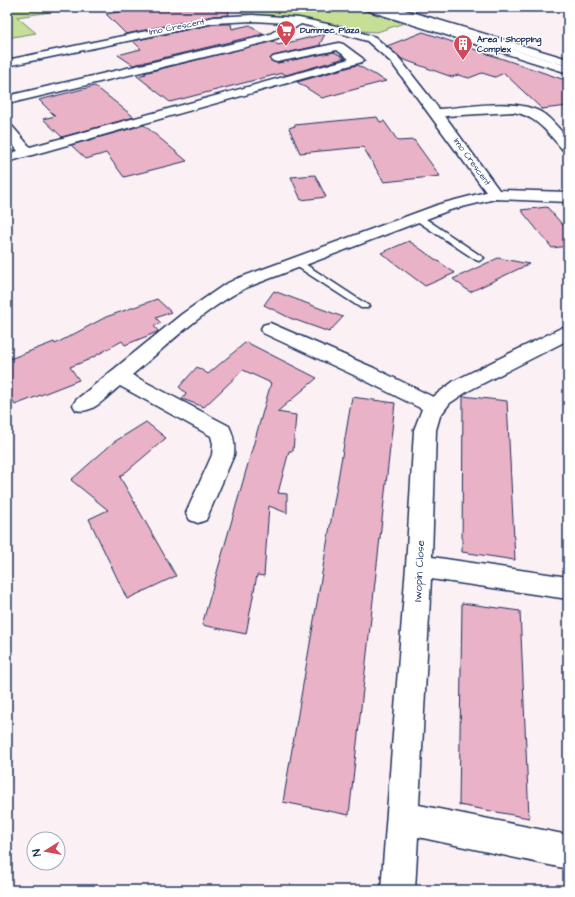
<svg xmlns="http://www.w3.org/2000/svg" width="575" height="897" viewBox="0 0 575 897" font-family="'Architects Daughter',sans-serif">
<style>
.green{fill:#c6de95;stroke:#70867a}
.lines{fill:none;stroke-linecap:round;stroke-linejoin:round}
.stream{fill:#5c8db1;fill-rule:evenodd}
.building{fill:#e9b2c7;stroke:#1b2f5e}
.lane-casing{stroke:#1b2f5e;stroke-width:3}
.street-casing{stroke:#1b2f5e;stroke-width:3}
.secondary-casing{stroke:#1b2f5e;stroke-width:3}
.lane{fill:#fff;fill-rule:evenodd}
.street{fill:#fff;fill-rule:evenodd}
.secondary{fill:#fff;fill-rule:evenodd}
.labels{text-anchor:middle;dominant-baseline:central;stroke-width:3;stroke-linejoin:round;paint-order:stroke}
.far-street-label{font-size:9px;fill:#1b2f5e;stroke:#fff}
.far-poi-label{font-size:9px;font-weight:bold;fill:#1b2f5e;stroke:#fff;text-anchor:start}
.street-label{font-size:11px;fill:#1b2f5e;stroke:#fff}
</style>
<rect width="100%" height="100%" fill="#fbf0f4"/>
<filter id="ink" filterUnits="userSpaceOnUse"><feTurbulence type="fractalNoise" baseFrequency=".025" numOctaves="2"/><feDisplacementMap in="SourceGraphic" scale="8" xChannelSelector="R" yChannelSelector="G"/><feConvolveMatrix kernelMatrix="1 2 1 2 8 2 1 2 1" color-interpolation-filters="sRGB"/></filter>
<g filter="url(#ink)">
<path class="green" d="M 7,7 L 83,7 L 17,17 L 36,33 L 7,38 Z
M 235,7 L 354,7 L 404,23 L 377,32 L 360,31 L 297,17 L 244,14 Z"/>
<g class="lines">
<path class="stream" d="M 16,7 L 26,7 L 7,10 L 7,8 Z"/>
</g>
<path class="building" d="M 150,7 L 228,7 L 229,15 L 214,16 L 126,34 L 106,14 Z
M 214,24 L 231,24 L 232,29 L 250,25 L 263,34 L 133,65 L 118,55 L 141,49 L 133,41 Z
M 423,32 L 568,81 L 568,106 L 542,109 L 504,73 L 495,77 L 482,73 L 469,78 L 458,75 L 452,77 L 402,59 L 387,46 Z
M 325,34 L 320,44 L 321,45 L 273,56 L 270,60 L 277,63 L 334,52 L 345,58 L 286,75 L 282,73 L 170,102 L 137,76 L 146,74 L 144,73 L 273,41 L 278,45 Z
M 357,65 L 386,81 L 322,98 L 297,82 Z
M 95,86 L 134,117 L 62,137 L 43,119 L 55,116 L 39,100 Z
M 377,117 L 380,122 L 384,121 L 398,141 L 414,140 L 440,176 L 384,182 L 363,147 L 300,153 L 289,128 L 295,126 L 294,125 Z
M 144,125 L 187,161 L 124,177 L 106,153 L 86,159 L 71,145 Z
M 315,175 L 326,197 L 301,200 L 291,177 Z
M 547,207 L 568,231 L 568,246 L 552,248 L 521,210 Z
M 409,241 L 455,273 L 425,286 L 381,253 Z
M 498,258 L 529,264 L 470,292 L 453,279 Z
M 274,291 L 343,317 L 329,332 L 290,318 L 264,305 Z
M 157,299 L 171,312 L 156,318 L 161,323 L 154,326 L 158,331 L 157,332 L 125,345 L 122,341 L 88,360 L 70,367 L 79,380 L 15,405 L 7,390 L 7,360 L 54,342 L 55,344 L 106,317 Z
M 246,342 L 317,378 L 277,412 L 296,415 L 293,451 L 289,451 L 278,493 L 287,494 L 287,513 L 269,506 L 264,576 L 257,575 L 246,634 L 202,625 L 271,383 L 243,370 L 204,407 L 182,399 L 186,393 L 179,387 L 197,367 L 208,374 Z
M 463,396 L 507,401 L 515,560 L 462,552 Z
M 352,397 L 395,403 L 349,815 L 283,802 Z
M 146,422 L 166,438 L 120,477 L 176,576 L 127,599 L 89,519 L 108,510 L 71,480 L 114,442 Z
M 462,603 L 520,611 L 529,818 L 459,805 Z"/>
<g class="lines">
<defs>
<path id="lane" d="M 417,214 L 420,215 L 484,258 L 479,261 L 476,260 L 414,219 L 413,217 L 414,215 Z
M 296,259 L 299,260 L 369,306 L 367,308 L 361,308 L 293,264 L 291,262 L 293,260 Z"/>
<path id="street" d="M 362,7 L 377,7 L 568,66 L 568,73 L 363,9 Z
M 252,15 L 299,18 L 346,28 L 375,37 L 399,58 L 439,109 C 469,107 518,97 544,114 C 553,121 560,130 568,139 L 568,151 L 563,150 C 548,133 537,116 513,112 L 445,116 L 499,190 L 568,192 L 568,202 L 495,199 L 450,210 L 248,287 C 205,308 169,344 132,375 L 229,426 C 234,436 235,444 234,455 L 206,520 L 198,523 L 190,520 L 186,513 L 212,455 L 213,444 L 211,436 L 120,386 C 107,396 93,415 76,410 L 73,405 L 76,400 L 182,314 L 224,285 L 236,279 L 440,204 L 486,192 L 391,62 L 367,41 L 343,34 L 301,24 L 278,38 L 263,43 L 7,104 L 7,96 L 256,38 L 270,34 L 288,23 L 252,21 L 214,23 L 7,66 L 7,60 L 214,17 Z
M 339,43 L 343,44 L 362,58 L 364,60 L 362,62 L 7,162 L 7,154 L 18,151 L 7,138 L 7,125 L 12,126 L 30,147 L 349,59 L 337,50 L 277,62 L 273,61 L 271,59 L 273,57 L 277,56 Z
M 270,323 L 374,368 L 433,397 L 454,381 L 561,328 L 568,326 L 568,340 L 468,391 L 450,403 L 440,416 L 436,430 L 432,557 L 568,577 L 568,599 L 431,579 L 419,805 L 568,835 L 568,869 L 418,837 L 415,890 L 381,890 L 406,566 L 414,430 L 422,409 L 360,378 L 263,333 L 261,329 L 263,325 Z"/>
<path id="secondary" d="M 380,7 L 395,7 L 568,59 L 568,66 L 381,9 Z"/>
</defs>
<use href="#lane" class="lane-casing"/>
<use href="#street" class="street-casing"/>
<use href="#secondary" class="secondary-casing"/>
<use href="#lane" class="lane"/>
<use href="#street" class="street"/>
<use href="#secondary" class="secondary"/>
</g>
</g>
<defs>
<symbol id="supermarket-pin" viewBox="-11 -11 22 30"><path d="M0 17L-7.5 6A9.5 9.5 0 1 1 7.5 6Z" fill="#d1495b" stroke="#fff"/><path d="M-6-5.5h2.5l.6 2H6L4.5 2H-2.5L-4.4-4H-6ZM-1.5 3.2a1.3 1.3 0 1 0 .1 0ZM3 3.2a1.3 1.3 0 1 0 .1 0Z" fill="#fff"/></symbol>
<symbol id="building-pin" viewBox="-11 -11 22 30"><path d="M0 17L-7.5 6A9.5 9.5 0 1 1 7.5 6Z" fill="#d1495b" stroke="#fff"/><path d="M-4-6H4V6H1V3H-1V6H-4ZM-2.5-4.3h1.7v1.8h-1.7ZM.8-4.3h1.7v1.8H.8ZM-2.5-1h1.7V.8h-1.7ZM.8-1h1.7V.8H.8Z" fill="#fff"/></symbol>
</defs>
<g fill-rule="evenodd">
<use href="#supermarket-pin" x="275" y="19" width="22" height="30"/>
<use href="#building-pin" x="452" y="33" width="22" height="30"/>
</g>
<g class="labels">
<g class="far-street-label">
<text transform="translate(177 27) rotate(-11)">Imo Crescent</text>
<text transform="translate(472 162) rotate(54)">Imo Crescent</text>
</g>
<g class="far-poi-label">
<text x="300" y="30">Dummec Plaza</text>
<text x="477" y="39">Area 1 Shopping<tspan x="477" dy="10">Complex</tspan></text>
</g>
<g class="street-label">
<text transform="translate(419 571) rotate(-87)">Iwopin Close</text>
</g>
</g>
<rect width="575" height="897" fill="none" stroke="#fff" stroke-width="24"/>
<rect x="12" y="12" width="551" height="873" fill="none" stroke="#1b2f5e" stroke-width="1.5" filter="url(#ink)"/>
<g transform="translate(46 851) rotate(259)"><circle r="19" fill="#ffffff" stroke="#a4acbf"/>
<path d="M0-3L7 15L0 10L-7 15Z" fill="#d1495b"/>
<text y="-6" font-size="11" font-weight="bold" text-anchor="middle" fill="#1b2f5e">N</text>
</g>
</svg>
